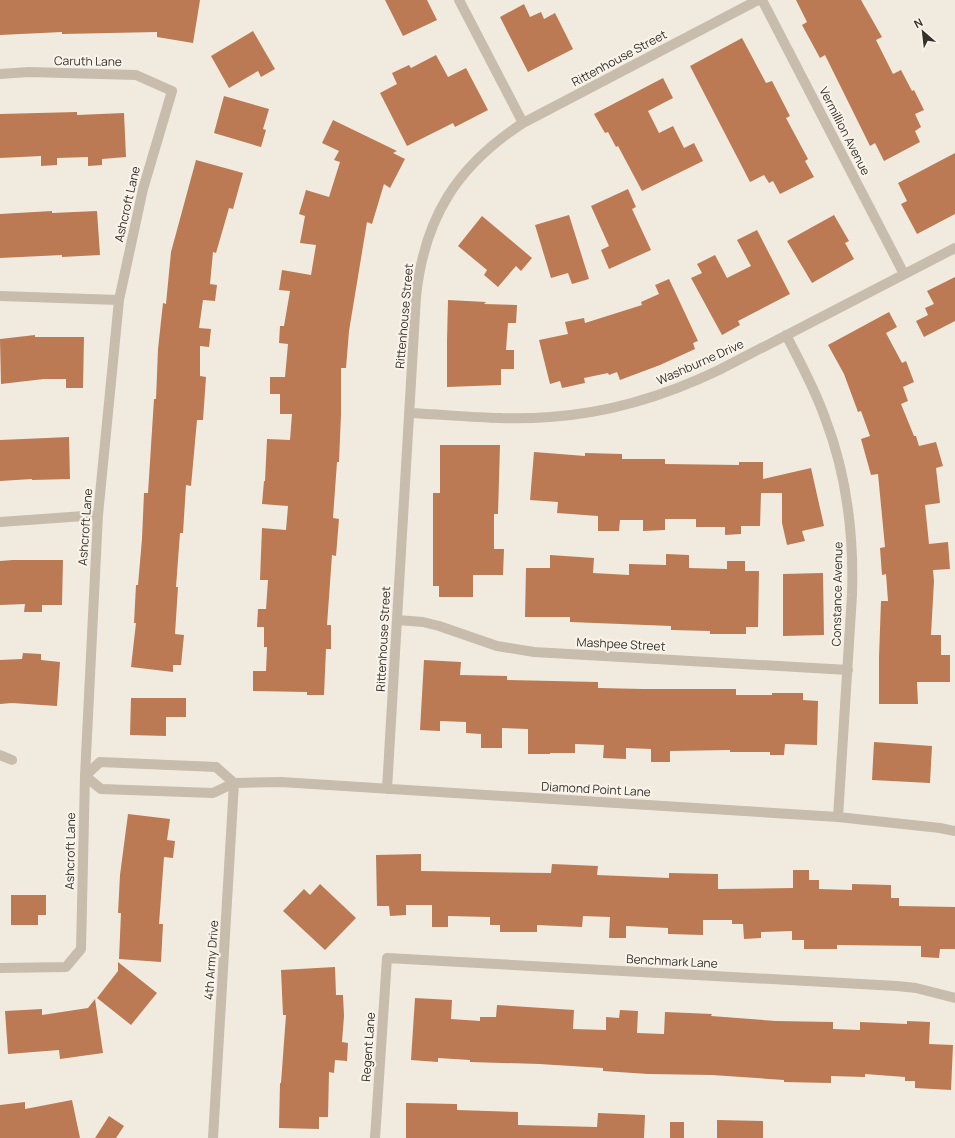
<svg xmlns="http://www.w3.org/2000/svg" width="955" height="1138" viewBox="0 0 955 1138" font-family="Manrope,sans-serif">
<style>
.building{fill:#bb7a53}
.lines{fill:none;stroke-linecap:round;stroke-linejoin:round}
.minor{stroke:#c8bcac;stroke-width:10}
.labels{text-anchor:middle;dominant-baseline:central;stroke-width:4;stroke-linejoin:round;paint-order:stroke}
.street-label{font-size:12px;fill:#37302a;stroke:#f9f4eb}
</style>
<rect width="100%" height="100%" fill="#f1ebdf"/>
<path class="building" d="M 0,0 L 200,0 L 193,43 L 157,37 L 157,32 L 62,34 L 62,32 L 0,35 Z
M 385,0 L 427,0 L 437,20 L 403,36 Z
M 796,0 L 861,0 L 882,37 L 876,40 L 893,74 L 901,70 L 912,91 L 914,90 L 924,110 L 915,114 L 921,127 L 915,131 L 920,142 L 884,161 L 875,143 L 870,146 L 825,55 L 820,58 L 802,25 L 807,22 Z
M 524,4 L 530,17 L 541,12 L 544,19 L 555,13 L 573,49 L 528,72 L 500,17 Z
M 253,31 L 275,69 L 261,77 L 258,71 L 229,88 L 211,56 Z
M 742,38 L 766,83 L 772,81 L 790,116 L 786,118 L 808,159 L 805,161 L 814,177 L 780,194 L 773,181 L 769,183 L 764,175 L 750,182 L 690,66 Z
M 436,55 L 448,77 L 466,68 L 488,110 L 455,127 L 453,123 L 407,146 L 380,93 L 397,84 L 392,73 L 409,65 L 411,68 Z
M 663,78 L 673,98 L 648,111 L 659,133 L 673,126 L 684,148 L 694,143 L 703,161 L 642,191 L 618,146 L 616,147 L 608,132 L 605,133 L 594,114 Z
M 224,96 L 269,109 L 263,129 L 266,130 L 261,147 L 214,133 Z
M 77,112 L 77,115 L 124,113 L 126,157 L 102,159 L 102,165 L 88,166 L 88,157 L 57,158 L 57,165 L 41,166 L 41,156 L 0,158 L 0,114 Z
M 333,120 L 397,151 L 393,153 L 405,159 L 390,188 L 384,184 L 372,224 L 367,222 L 349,331 L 346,368 L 341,368 L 341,414 L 339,462 L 337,462 L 333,518 L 339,519 L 336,556 L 332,555 L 327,625 L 331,625 L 331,649 L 326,649 L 324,695 L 307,695 L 307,692 L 253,691 L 253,671 L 266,671 L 267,647 L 264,647 L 264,627 L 257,627 L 258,609 L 266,609 L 268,580 L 260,580 L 262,528 L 286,530 L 288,506 L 262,504 L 264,481 L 265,481 L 267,439 L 290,440 L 292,414 L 280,414 L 280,394 L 270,394 L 270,377 L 285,377 L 288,344 L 279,343 L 280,326 L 284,326 L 290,291 L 279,290 L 282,270 L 311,275 L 316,245 L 300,243 L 305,216 L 299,214 L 306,190 L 329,197 L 340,162 L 334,160 L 339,151 L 322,143 Z
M 955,153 L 955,214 L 917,234 L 901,204 L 907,201 L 898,183 Z
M 196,160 L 243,173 L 233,209 L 229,208 L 216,253 L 213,252 L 210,284 L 217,285 L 215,301 L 203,300 L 199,328 L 211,329 L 209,347 L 200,346 L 200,376 L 206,377 L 203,420 L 197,420 L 191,486 L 186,485 L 183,533 L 180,533 L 176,587 L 178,587 L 175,634 L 184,635 L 181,665 L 173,665 L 173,672 L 131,667 L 136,623 L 134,623 L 136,585 L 138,585 L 142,539 L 144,493 L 148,493 L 154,399 L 156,399 L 158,349 L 163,303 L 166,304 L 171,252 Z
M 628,189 L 636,207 L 632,209 L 651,250 L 609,269 L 601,250 L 609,246 L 591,206 Z
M 52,211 L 52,213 L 97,211 L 100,255 L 62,257 L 62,255 L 0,258 L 0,214 Z
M 569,215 L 589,279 L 572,284 L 568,273 L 551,278 L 535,225 Z
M 834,215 L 849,241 L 845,243 L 854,259 L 812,283 L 787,241 Z
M 482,216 L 532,258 L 521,271 L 516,266 L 498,287 L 484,275 L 487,270 L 458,246 Z
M 757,230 L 790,294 L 738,321 L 740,325 L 722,335 L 691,278 L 702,273 L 697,264 L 715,255 L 727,278 L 751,266 L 737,240 Z
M 955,277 L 955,321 L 924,337 L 916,321 L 928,315 L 925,308 L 934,304 L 927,291 Z
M 669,279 L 698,341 L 693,343 L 695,349 L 660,365 L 620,380 L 617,372 L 609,375 L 608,373 L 584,378 L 585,383 L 562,388 L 560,381 L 550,384 L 539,340 L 568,334 L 565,322 L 584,318 L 585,323 L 642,305 L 641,302 L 659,294 L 655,285 Z
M 448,300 L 486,302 L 484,304 L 517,305 L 516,323 L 508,323 L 506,350 L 514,350 L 514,369 L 501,369 L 501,385 L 447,387 L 447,340 Z
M 889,312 L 897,327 L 886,333 L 902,363 L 906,361 L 914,382 L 903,387 L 908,401 L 901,404 L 914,436 L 916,436 L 919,446 L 936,442 L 943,466 L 936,468 L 940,503 L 925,505 L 929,544 L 948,542 L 950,569 L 933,570 L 934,581 L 931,635 L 941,635 L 941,655 L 950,655 L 950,682 L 917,682 L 918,704 L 879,704 L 879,657 L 881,601 L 888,601 L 886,574 L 882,575 L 880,548 L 885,547 L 878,474 L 871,475 L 861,439 L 870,436 L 861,411 L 858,412 L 844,374 L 828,345 Z
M 35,335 L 35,337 L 84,337 L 83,388 L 66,388 L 66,379 L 44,379 L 1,384 L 0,339 Z
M 69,437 L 70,479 L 32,480 L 32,479 L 0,481 L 0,440 Z
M 440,445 L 500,445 L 498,514 L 494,514 L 494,549 L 504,549 L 503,575 L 473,575 L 473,597 L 439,597 L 439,586 L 433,586 L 433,493 L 440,493 Z
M 534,452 L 585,456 L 585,453 L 622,454 L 622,459 L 665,459 L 665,464 L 739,465 L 739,462 L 763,462 L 763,479 L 811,468 L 824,526 L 802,531 L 805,541 L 787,545 L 782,523 L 782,493 L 761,493 L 760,526 L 741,526 L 741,534 L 725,535 L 725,527 L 696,527 L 696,519 L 665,519 L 665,530 L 643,531 L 643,520 L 620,520 L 619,531 L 598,531 L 598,516 L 557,513 L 558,502 L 530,500 Z
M 666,554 L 689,555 L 689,568 L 727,569 L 727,561 L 745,561 L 745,571 L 759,571 L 758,627 L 746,627 L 746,634 L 710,634 L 710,631 L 671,630 L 671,626 L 570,622 L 570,617 L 525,617 L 526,568 L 550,568 L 550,555 L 594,558 L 593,573 L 629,575 L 629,564 L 666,565 Z
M 13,560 L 63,560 L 62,605 L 42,605 L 42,612 L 24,612 L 25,604 L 0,605 L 0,561 Z
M 823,573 L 824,635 L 783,636 L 783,574 Z
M 23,653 L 41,654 L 41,660 L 60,662 L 57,706 L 12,703 L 0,704 L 0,660 L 22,659 Z
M 424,660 L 461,662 L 460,675 L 507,676 L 507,680 L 598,682 L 598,688 L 643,689 L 736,689 L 736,695 L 772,695 L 772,693 L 803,693 L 803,700 L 818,701 L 817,745 L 785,744 L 784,755 L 770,755 L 770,752 L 730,752 L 730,750 L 670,751 L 670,762 L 651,762 L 651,749 L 626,748 L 626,759 L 603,758 L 604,745 L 575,744 L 575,753 L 550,753 L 550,754 L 528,754 L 528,729 L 502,728 L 502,748 L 481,748 L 481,734 L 466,733 L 466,722 L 440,721 L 440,731 L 420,730 Z
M 131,698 L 186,698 L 186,717 L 166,717 L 166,736 L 130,735 Z
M 874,742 L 932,746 L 930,783 L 872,780 Z
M 128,814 L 170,819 L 167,840 L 175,841 L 173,858 L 164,857 L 159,924 L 163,924 L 161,962 L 119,959 L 121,913 L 118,913 L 120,875 Z
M 421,854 L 421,871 L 479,872 L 551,873 L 552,864 L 598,866 L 597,875 L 669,878 L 669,873 L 718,874 L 718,889 L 793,888 L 793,870 L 809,870 L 809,880 L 819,880 L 819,889 L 852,890 L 852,884 L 891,885 L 891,898 L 899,898 L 899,906 L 955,907 L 955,949 L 940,949 L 939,958 L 921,957 L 921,946 L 837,945 L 837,949 L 804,949 L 804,940 L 792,940 L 792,931 L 761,932 L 761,938 L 744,939 L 743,924 L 732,924 L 732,920 L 703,920 L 703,935 L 668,934 L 668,928 L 626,926 L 626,938 L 609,938 L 610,917 L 583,916 L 582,927 L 537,925 L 537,932 L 500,932 L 500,925 L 490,925 L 490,917 L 448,916 L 448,927 L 432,927 L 432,905 L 406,905 L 406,915 L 390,916 L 389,906 L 377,906 L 376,855 Z
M 320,884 L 356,918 L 325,950 L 283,911 L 304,889 L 310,895 Z
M 11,895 L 46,895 L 46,915 L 38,915 L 38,925 L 11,925 Z
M 118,962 L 157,993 L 131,1025 L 97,998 L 118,971 Z
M 335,967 L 336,995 L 343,995 L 344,1016 L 342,1042 L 348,1043 L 347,1061 L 335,1060 L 334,1073 L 329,1072 L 328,1117 L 319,1117 L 319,1129 L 279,1128 L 280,1083 L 281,1083 L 286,1015 L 283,1015 L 281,970 Z
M 415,998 L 452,1000 L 451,1019 L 480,1021 L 480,1017 L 496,1017 L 497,1005 L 574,1010 L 573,1029 L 606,1030 L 606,1017 L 619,1018 L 620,1010 L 638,1011 L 637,1033 L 664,1034 L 665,1012 L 712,1014 L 711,1016 L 776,1021 L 833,1022 L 833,1029 L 860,1030 L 860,1022 L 907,1024 L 907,1021 L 930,1022 L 929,1044 L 953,1045 L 951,1090 L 915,1088 L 915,1081 L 905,1081 L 905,1077 L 865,1074 L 865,1077 L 831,1076 L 831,1083 L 784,1082 L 784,1080 L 712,1075 L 648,1074 L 603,1071 L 603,1068 L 539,1064 L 470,1062 L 470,1060 L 438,1058 L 438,1062 L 411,1060 Z
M 95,999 L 103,1053 L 60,1059 L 59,1050 L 8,1054 L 5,1011 L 42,1009 L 42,1015 L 88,1008 Z
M 72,1100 L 80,1138 L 0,1138 L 0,1105 L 25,1102 L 25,1109 Z
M 406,1103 L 457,1104 L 457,1110 L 518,1112 L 518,1125 L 597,1127 L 598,1113 L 645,1115 L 644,1138 L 406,1138 Z
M 109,1116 L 124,1126 L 116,1138 L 95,1138 Z
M 717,1120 L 763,1121 L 763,1138 L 717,1138 Z
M 670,1122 L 684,1122 L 684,1138 L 670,1138 Z"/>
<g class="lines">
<path class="minor" d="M 459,0 L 523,123
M 762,0 L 904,274
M 0,74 L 29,72 L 136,75 L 172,91 L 143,189 L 119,300 L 98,515 L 85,776 L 81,949 L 66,967 L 0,968
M 0,296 L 119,300
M 786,335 C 800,362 815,389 825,418 C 847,475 854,534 852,595 L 838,817
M 409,413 C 456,415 503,421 550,417 C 609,413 665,396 719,370 L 955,248
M 0,522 L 98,515
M 397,620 L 423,622 L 439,626 L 497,646 L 534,652 L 848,670
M 0,755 L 12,760
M 234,783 L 216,767 L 100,762 L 85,776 L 101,789 L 213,793 L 234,783 L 281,782 L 838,817 L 940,828 L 955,831
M 387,789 L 416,297 C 424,218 457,166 523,123 L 758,0
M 213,1138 L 234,783
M 375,1138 L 387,958 L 897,986 L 916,988 L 955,998"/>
</g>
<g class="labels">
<g class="street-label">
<text transform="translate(619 58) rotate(-28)">Rittenhouse Street</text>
<text transform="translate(88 61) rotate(1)">Caruth Lane</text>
<text transform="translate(845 131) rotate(63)">Vermillion Avenue</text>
<text transform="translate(127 204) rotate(-77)">Ashcroft Lane</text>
<text transform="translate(404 316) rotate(-85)">Rittenhouse Street</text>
<text transform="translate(700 362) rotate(-24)">Washburne Drive</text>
<text transform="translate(85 527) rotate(-86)">Ashcroft Lane</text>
<text transform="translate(837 594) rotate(-89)">Constance Avenue</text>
<text transform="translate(383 639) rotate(-87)">Rittenhouse Street</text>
<text transform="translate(621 644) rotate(3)">Mashpee Street</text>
<text transform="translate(596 789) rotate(3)">Diamond Point Lane</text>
<text transform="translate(70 851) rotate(-89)">Ashcroft Lane</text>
<text transform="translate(211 960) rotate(-86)">4th Army Drive</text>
<text transform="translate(672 961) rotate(3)">Benchmark Lane</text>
<text transform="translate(368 1047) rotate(-86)">Regent Lane</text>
</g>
</g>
<g transform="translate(923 32) rotate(332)" stroke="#f9f4eb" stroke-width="3" paint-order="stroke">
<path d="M0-3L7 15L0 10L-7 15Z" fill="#37302a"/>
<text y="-6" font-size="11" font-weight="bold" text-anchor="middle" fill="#37302a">N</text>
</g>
</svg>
